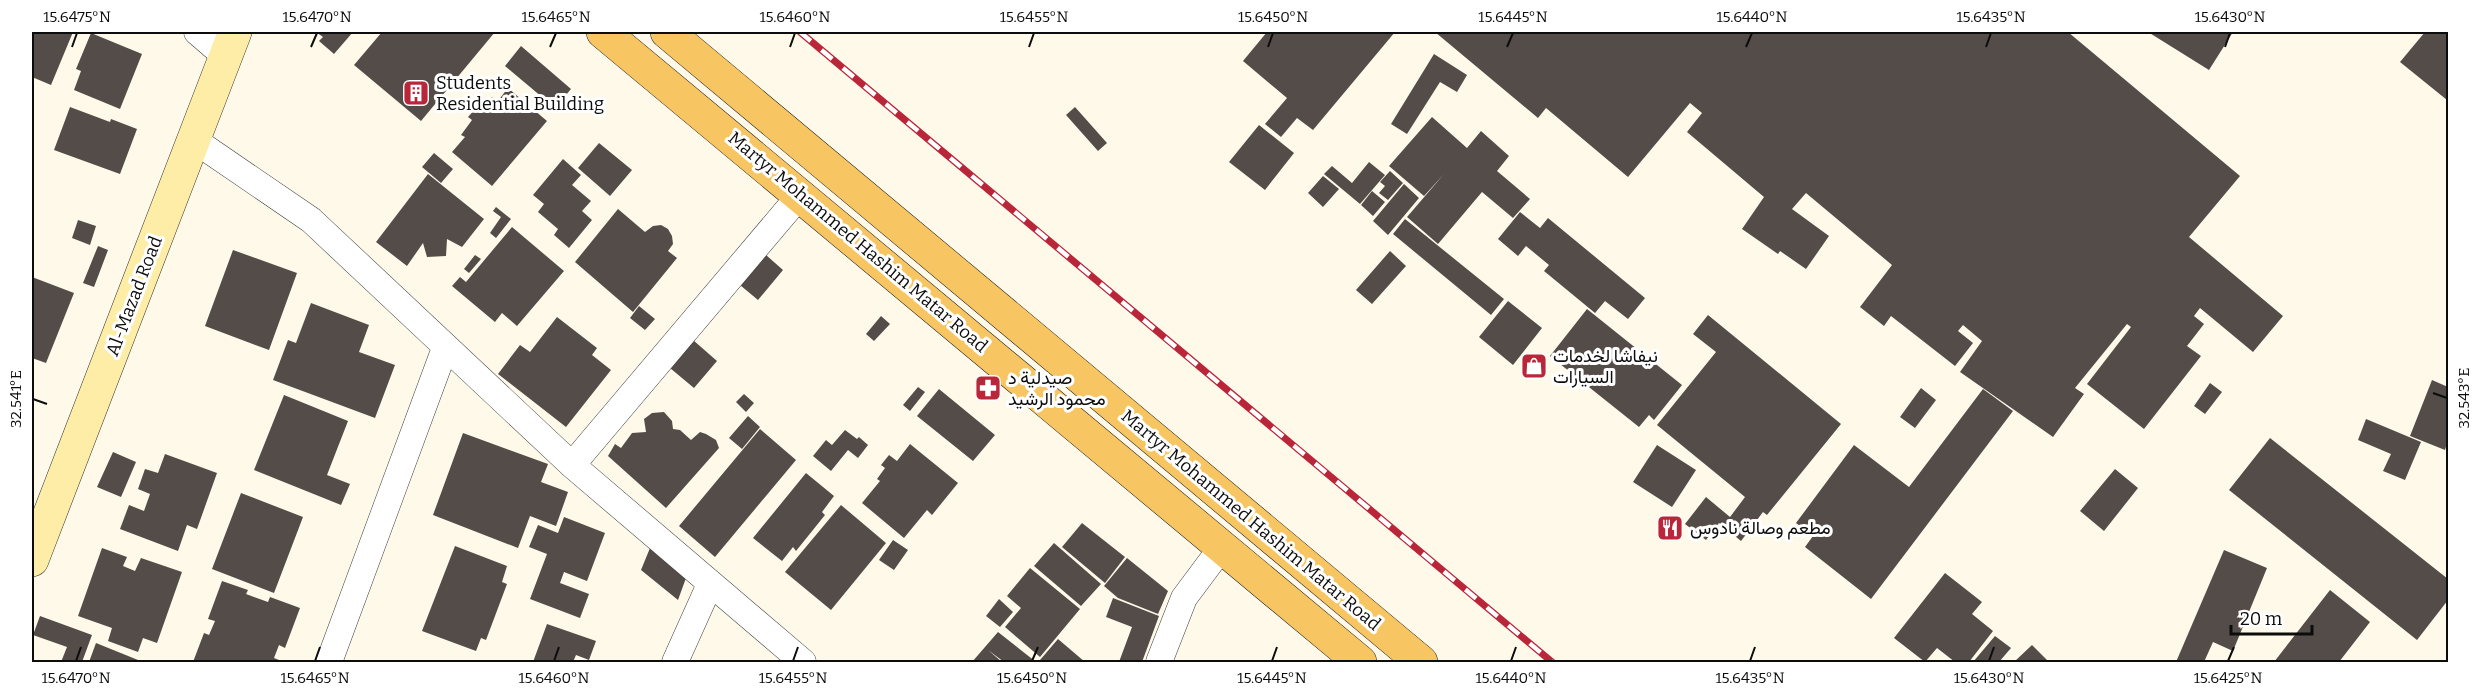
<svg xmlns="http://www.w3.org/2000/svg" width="2480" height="694" viewBox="0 0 2480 694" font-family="Bitter,Vazirmatn,serif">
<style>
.building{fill:#544c48}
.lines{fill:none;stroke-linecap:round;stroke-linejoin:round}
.street-casing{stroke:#3f3f3f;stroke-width:27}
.secondary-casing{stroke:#2e2e2e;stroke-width:34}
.primary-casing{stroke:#1d1d1d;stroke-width:34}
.street{stroke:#fff;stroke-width:26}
.secondary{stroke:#feeda6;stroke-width:33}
.primary{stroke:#f7c662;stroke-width:33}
.rail-casing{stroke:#b9263a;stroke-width:7}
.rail{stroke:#fff;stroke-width:4.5;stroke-dasharray:14;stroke-linecap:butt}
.ticks{fill:none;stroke:#0c0c0c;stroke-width:2}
.labels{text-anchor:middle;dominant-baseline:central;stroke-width:6;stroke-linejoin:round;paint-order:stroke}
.poi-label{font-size:18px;fill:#0c0c0c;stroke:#fff;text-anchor:start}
.street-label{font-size:18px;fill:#0c0c0c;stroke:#fff}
.neatline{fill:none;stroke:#0c0c0c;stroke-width:2}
.ticks-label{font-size:15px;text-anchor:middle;fill:#0c0c0c}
</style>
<rect width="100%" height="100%" fill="#fff9ea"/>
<path class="building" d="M 32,32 L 73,32 L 51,85 L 32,77 Z
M 316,32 L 353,32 L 334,54 L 319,41 L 323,37 Z
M 382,32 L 495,32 L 421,121 L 354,65 Z
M 1267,32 L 1395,32 L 1313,130 L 1297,118 L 1281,137 L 1265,124 L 1287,98 L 1243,61 Z
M 1435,32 L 2068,32 L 2240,176 L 2189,237 L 2283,316 L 2253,352 L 2200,308 L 2194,316 L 2204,324 L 2187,346 L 2201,356 L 2144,429 L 2087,384 L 2131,327 L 2127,324 L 2075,388 L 2084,394 L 2053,437 L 1960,372 L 1982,341 L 1963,325 L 1958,331 L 1973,343 L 1955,366 L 1891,316 L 1884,326 L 1860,307 L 1892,265 L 1806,193 L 1792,209 L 1829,236 L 1806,269 L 1780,251 L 1778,254 L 1742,229 L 1764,197 L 1687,132 L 1702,113 L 1690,103 L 1628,177 L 1546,108 L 1538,118 Z
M 2148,32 L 2233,32 L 2209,70 Z
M 2425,32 L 2448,32 L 2447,100 L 2400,62 Z
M 91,33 L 142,54 L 120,109 L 74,90 L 81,71 L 76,69 Z
M 521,46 L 571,89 L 555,108 L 505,66 Z
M 1434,54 L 1467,75 L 1457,92 L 1440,82 L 1407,134 L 1391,124 Z
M 508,88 L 547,121 L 492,186 L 452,152 L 465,137 L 461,135 L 472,120 L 468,117 L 476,108 L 480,111 L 492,97 L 497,102 Z
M 70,107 L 110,122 L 111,119 L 137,129 L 120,174 L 54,150 Z
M 1075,107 L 1107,143 L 1098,151 L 1066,115 Z
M 1432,117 L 1467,148 L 1481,131 L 1509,156 L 1497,171 L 1530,199 L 1513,218 L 1482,192 L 1438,244 L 1407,217 L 1444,174 L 1424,196 L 1389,166 Z
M 1259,125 L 1294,153 L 1265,190 L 1229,162 Z
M 599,143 L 632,170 L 610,196 L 578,168 Z
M 434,153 L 453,169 L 441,183 L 422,167 Z
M 563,159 L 581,175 L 572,185 L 591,201 L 582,211 L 592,220 L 569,248 L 554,235 L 558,229 L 538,212 L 544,204 L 533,195 Z
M 1369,162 L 1385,175 L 1360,204 L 1324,174 L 1332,166 L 1352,183 Z
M 1390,171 L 1403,183 L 1388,200 L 1379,193 L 1385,186 L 1380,182 Z
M 428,174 L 484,219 L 462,247 L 447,239 L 446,256 L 427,257 L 423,243 L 407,266 L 376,242 Z
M 1323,176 L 1339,189 L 1323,207 L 1308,193 Z
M 1404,184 L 1419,198 L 1388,235 L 1373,221 Z
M 1372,191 L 1385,202 L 1373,216 L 1361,205 Z
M 496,207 L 511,219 L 496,238 L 490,233 L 501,217 L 493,211 Z
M 618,209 L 645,232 L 653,226 L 661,225 L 668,229 L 672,236 L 673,244 L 668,251 L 677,258 L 633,312 L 575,262 Z
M 1520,212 L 1540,228 L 1548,218 L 1645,298 L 1628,319 L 1605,301 L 1595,313 L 1544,271 L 1549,265 L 1526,246 L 1518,256 L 1498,239 Z
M 1405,219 L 1504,299 L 1491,315 L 1393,234 Z
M 78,220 L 96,226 L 90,245 L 72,238 Z
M 512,227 L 564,271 L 517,326 L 502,313 L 495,322 L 452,286 L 460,277 L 466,282 Z
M 98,246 L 108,250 L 94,287 L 83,283 Z
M 233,250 L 297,273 L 269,350 L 205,326 Z
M 1390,251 L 1406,266 L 1372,304 L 1356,290 Z
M 475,255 L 481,259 L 469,273 L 464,269 Z
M 766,255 L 783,270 L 758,300 L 740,285 Z
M 32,277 L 74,293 L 46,363 L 32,358 Z
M 1508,301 L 1542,328 L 1513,365 L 1479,337 Z
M 311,303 L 369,325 L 359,352 L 395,365 L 375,418 L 273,380 L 288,340 L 296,343 Z
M 639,306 L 655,319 L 645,330 L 630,318 Z
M 1587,309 L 1682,385 L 1654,420 L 1649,415 L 1639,427 L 1550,356 Z
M 1708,315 L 1841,424 L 1767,515 L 1763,512 L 1741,541 L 1719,523 L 1706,540 L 1685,524 L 1706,497 L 1730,517 L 1745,497 L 1657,425 L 1716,352 L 1693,334 Z
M 881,316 L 890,324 L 874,341 L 866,334 Z
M 557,317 L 597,348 L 592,355 L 611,370 L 566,427 L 498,374 L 520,345 L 530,352 Z
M 693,340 L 717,361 L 694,388 L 670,368 Z
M 2432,380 L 2448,387 L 2448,440 L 2445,450 L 2410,436 Z
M 2210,383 L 2222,392 L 2205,414 L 2194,406 Z
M 918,387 L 925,392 L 910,411 L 903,405 Z
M 1921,388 L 1936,400 L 1915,428 L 1900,417 Z
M 939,389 L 995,435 L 973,461 L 917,416 Z
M 1983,389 L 2013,411 L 1871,599 L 1805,547 L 1813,536 L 1796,523 L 1854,445 L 1909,487 Z
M 744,394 L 754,403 L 746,412 L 736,402 Z
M 284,395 L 348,421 L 327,475 L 350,484 L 341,505 L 254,470 Z
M 664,412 L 672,421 L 673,429 L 680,430 L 691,440 L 700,432 L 706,434 L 716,440 L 719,448 L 666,508 L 608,456 L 615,444 L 621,448 L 632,433 L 646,432 L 644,419 L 652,413 Z
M 748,416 L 760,427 L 742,449 L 729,438 Z
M 2366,419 L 2421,442 L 2405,480 L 2383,471 L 2391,454 L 2358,440 Z
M 760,429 L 796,460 L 715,557 L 679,526 Z
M 845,430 L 857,439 L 859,437 L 868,445 L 858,458 L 848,450 L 831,471 L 813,456 L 826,440 L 832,445 Z
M 463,433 L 548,464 L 541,482 L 568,492 L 556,526 L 530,516 L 518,548 L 433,515 Z
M 2270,438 L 2448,579 L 2448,600 L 2417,640 L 2229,490 Z
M 910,444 L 958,483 L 932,515 L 927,510 L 904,538 L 862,503 L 880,481 L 877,479 L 885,468 L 881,465 L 889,455 L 897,461 Z
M 1657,445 L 1696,470 L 1672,507 L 1633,482 Z
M 113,452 L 136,462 L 121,497 L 97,487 Z
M 165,454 L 217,473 L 197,529 L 187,525 L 178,551 L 120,529 L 129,505 L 144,511 L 150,494 L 138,489 L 145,469 L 158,473 Z
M 2115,469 L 2138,488 L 2104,531 L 2080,511 Z
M 806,473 L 834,496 L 822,512 L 825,515 L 796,551 L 793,547 L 782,561 L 753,538 Z
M 241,493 L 303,517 L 274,593 L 212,569 Z
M 841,505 L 886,543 L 831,610 L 785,572 Z
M 564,517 L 605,533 L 587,581 L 564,572 L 560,583 L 589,594 L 580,618 L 530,599 L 547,554 L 529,547 L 538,525 L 558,533 Z
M 1082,523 L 1125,557 L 1105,583 L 1062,547 Z
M 893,540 L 908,550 L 894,570 L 879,560 Z
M 1054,543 L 1101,584 L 1081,606 L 1034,566 Z
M 455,546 L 507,566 L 502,582 L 507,584 L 486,640 L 481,638 L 476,651 L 422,631 Z
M 102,548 L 127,557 L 123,566 L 135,571 L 141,558 L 182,572 L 157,643 L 143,638 L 138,652 L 108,641 L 112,628 L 78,616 Z
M 650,548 L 686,578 L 678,600 L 641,570 Z
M 2224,550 L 2267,568 L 2233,651 L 2213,642 L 2204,662 L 2176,662 Z
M 1127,558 L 1168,591 L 1158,614 L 1118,598 L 1104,586 Z
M 1030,568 L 1080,609 L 1040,657 L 1005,627 L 1021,608 L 1007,596 Z
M 1945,573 L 1982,602 L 1972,614 L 1993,631 L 1969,662 L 1955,662 L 1937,648 L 1925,662 L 1894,638 Z
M 222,581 L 248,590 L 246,594 L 268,602 L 270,597 L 300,608 L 285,648 L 279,645 L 274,658 L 279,660 L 278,662 L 193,662 L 204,633 L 209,635 L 215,621 L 208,619 Z
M 2330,590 L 2370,622 L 2339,662 L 2274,662 Z
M 1113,598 L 1159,616 L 1142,662 L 1119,662 L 1132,627 L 1106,617 Z
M 999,599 L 1013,612 L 1000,627 L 986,616 Z
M 40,616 L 92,635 L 82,662 L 61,662 L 67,647 L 33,635 Z
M 547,624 L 596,641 L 589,660 L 576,655 L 573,662 L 533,662 Z
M 998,632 L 1036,662 L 1004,662 L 988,650 L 1002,662 L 972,662 Z
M 1995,636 L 2011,648 L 1999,662 L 1973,662 Z
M 1058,639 L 1085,662 L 1043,662 L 1040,660 Z
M 96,643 L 143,662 L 89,662 Z
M 2032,645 L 2049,662 L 2014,662 Z"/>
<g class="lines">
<defs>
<path id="street" d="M 197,32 L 226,57
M 194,140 L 311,220 L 572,465 L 803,662
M 572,465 L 801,194
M 329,662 L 445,348
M 675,662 L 710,584
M 1159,662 L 1184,598 L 1222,547"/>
<path id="secondary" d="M 32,560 L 235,32"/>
<path id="primary" d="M 603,32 L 1360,662
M 667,32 L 1421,662"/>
</defs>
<use href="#street" class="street-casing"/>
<use href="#secondary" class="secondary-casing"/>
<use href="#primary" class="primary-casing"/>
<use href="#street" class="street"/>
<use href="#secondary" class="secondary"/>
<use href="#primary" class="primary"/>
<defs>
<path id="rail" d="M 800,32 L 1552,662"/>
</defs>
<use href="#rail" class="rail-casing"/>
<use href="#rail" class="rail"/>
</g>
<path class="ticks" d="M 72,47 L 77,33M 311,47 L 317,33M 550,47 L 556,33M 790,47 L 795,33M 1029,47 L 1034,33M 1268,47 L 1273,33M 1507,47 L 1513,33M 1746,47 L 1752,33M 1986,47 L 1991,33M 2225,47 L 2230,33M 2433,393 L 2447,398M 33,399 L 47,404M 76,661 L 81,647M 315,661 L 320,647M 554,661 L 559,647M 793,661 L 798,647M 1032,661 L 1038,647M 1272,661 L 1277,647M 1511,661 L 1516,647M 1750,661 L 1755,647M 1989,661 L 1994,647M 2228,661 L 2234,647"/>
<defs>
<symbol id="building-square" viewBox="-11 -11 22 22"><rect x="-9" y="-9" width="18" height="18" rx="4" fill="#b9263a" stroke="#fff"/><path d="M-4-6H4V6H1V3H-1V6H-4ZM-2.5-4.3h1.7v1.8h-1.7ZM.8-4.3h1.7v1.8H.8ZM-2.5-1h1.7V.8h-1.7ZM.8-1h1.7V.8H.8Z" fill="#fff"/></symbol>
<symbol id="shop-square" viewBox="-11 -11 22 22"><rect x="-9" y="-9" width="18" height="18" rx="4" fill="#b9263a" stroke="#fff"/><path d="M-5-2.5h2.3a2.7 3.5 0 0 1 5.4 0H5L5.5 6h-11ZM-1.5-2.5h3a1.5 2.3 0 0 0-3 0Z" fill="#fff"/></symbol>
<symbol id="pharmacy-square" viewBox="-11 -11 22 22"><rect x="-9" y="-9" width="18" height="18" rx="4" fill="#b9263a" stroke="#fff"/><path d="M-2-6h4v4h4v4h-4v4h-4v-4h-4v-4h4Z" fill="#fff"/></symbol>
<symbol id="restaurant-square" viewBox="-11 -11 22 22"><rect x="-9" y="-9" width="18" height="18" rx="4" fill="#b9263a" stroke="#fff"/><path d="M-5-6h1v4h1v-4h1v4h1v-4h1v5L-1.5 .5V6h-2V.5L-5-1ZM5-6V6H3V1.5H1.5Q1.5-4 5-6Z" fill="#fff"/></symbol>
</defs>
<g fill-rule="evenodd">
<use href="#building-square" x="401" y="78" width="30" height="30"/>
<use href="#shop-square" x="1519" y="351" width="30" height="30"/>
<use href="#pharmacy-square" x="973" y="373" width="30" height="30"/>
<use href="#restaurant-square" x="1655" y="513" width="30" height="30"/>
</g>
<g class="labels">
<g class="poi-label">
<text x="436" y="83">Students<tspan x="436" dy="21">Residential Building</tspan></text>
<text x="1553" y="356">نيفاشا لخدمات<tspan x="1553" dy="21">السيارات</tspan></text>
<text x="1008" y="378">صيدلية د<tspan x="1008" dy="21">محمود الرشيد</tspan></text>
<text x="1690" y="528">مطعم وصالة نادوس</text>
</g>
<g class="street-label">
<text transform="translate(858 242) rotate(40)">Martyr Mohammed Hashim Matar Road</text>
<text transform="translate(134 296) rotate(-69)">Al-Mazad Road</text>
<text transform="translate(1251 520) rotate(40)">Martyr Mohammed Hashim Matar Road</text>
</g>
</g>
<rect width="2480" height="694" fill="none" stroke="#ffffff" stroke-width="66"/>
<path d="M2231 625v9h81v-9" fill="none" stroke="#0c0c0c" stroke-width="3"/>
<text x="2240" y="625" font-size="18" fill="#0c0c0c" stroke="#ffffff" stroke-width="4.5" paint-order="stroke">20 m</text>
<rect x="33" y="33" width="2414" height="628" class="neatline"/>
<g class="ticks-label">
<text x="77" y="22">15.6475°N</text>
<text x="317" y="22">15.6470°N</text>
<text x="556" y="22">15.6465°N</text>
<text x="795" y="22">15.6460°N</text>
<text x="1034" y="22">15.6455°N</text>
<text x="1273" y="22">15.6450°N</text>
<text x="1513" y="22">15.6445°N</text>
<text x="1752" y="22">15.6440°N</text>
<text x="1991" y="22">15.6435°N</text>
<text x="2230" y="22">15.6430°N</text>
<text transform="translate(2464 398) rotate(-90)" y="5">32.543°E</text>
<text transform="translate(16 399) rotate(-90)" y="5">32.541°E</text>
<text x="76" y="683">15.6470°N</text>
<text x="315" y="683">15.6465°N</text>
<text x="554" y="683">15.6460°N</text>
<text x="793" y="683">15.6455°N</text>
<text x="1032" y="683">15.6450°N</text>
<text x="1272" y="683">15.6445°N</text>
<text x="1511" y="683">15.6440°N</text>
<text x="1750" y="683">15.6435°N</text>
<text x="1989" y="683">15.6430°N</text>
<text x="2228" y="683">15.6425°N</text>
</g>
</svg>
